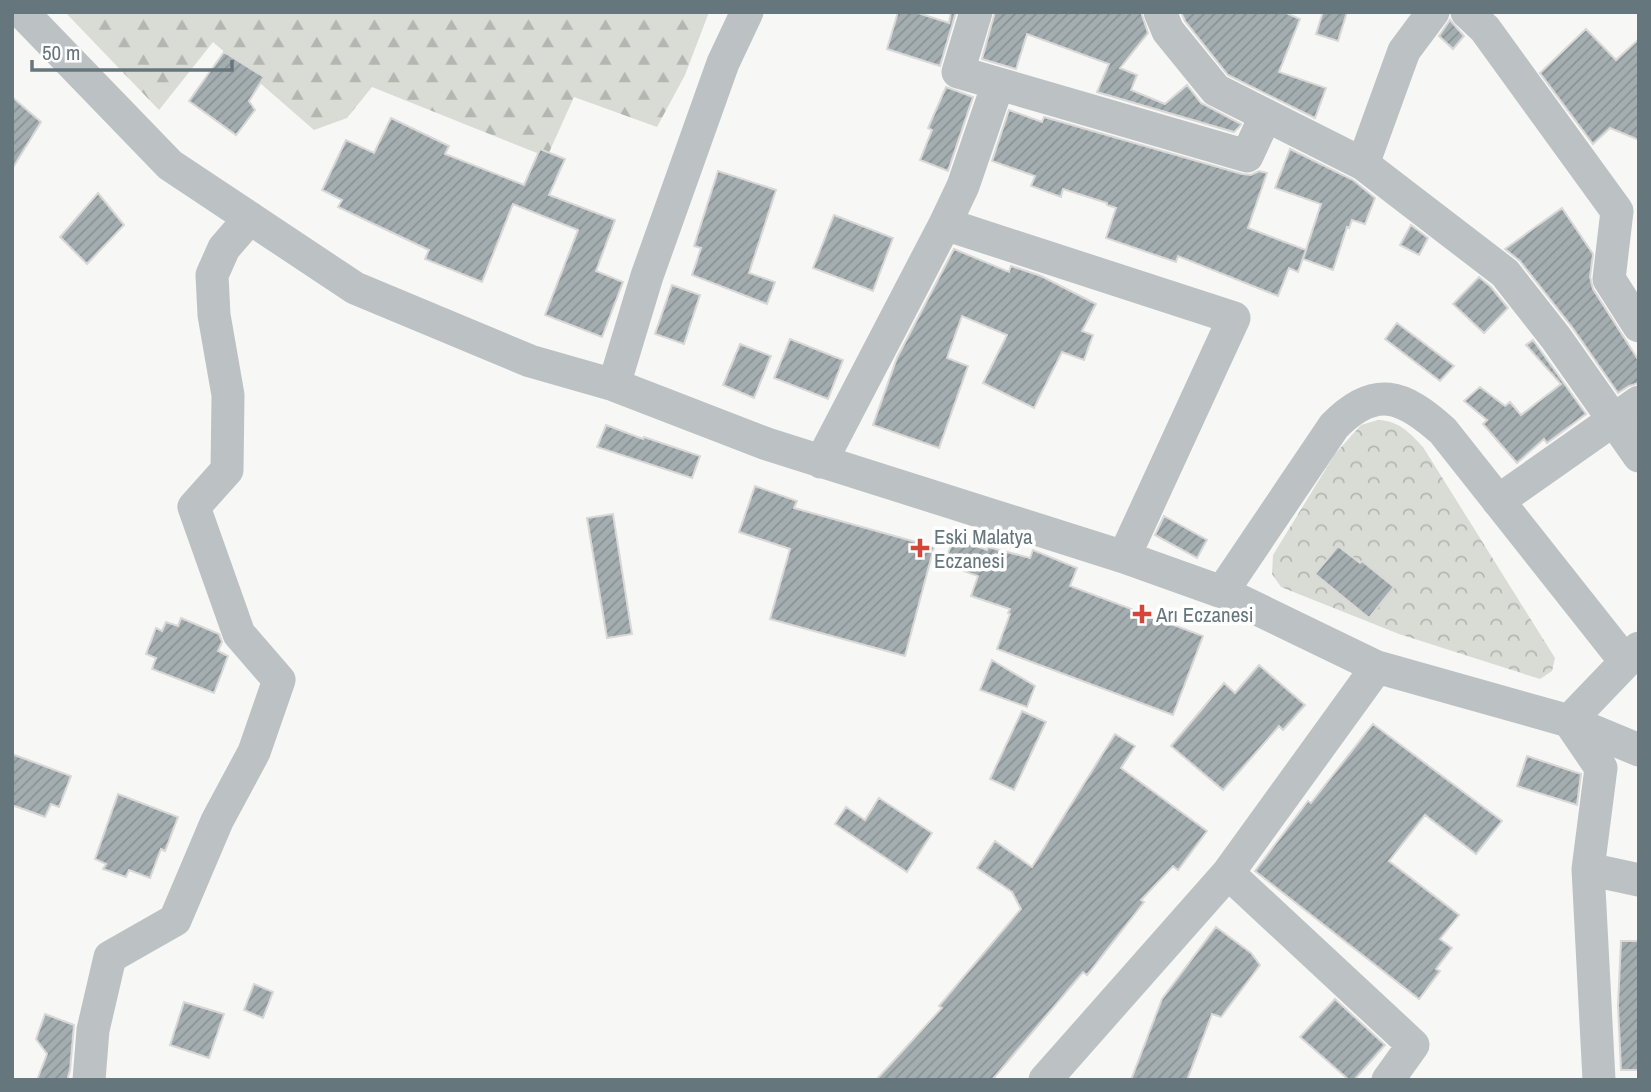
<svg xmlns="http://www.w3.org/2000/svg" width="1651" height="1092" viewBox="0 0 1651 1092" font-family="'Archivo Narrow',sans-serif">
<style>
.forest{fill:url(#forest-firs)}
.park{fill:url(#park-crowns)}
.building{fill:url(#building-hatch);stroke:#d9d8d7;stroke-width:2}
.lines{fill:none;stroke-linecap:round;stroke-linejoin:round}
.minor{stroke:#bcc2c4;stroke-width:33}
.poi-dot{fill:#d44638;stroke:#fff;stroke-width:2.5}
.labels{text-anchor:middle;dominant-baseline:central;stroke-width:7;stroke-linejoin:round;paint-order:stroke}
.poi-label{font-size:21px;fill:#65767d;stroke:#fff;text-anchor:start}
</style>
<defs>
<pattern id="forest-firs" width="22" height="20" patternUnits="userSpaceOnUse" patternTransform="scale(1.75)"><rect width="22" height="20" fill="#d8dcd4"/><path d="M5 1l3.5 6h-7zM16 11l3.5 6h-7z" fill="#b3b7b1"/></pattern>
<pattern id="park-crowns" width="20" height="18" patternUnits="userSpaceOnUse" patternTransform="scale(1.75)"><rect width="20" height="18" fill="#d8dcd4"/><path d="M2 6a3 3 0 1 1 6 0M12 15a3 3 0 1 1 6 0" fill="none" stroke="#b3b7b1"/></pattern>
<pattern id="building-hatch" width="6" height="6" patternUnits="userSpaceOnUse" patternTransform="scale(1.75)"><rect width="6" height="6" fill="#a4aeb1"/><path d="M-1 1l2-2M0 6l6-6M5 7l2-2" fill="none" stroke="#899295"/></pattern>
</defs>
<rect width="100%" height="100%" fill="#f7f7f5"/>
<path class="forest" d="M 65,12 L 709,12 L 685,75 L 657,127 L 574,97 L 547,157 L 372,87 L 347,118 L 314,130 L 213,42 L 159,110 Z"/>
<path class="park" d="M 1378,420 C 1399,421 1409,432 1423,447 L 1555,658 L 1552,671 L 1540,679 L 1399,634 L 1281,587 L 1272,574 L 1273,555 L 1335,454 L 1361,425 Z"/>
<path class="building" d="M 898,12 L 915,12 L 949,23 L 951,12 L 956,12 L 940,66 L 887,49 Z
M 995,12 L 1141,12 L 1148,33 L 1120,68 L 1137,75 L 1131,90 L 1165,104 L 1187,85 L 1201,103 L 1241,124 L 1239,127 L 1234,132 L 1097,92 L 1109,64 L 1027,34 L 1016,69 L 982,59 Z
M 1181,12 L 1284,12 L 1300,19 L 1279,72 L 1326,88 L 1315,118 L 1228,75 L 1185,21 Z
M 1323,12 L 1347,12 L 1338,41 L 1316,34 Z
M 1450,20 L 1464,36 L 1453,49 L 1439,36 Z
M 1586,29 L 1616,60 L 1639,39 L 1639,140 L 1610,128 L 1593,144 L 1540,73 Z
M 224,52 L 264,77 L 249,101 L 255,110 L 236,135 L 189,101 Z
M 946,87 L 973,97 L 948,171 L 920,160 L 932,130 L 928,128 Z
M 12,97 L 41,122 L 12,169 Z
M 1009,110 L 1042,122 L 1044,117 L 1242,174 L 1251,175 L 1259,171 L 1267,173 L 1248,228 L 1306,250 L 1298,272 L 1289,268 L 1278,296 L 1178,256 L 1176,262 L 1106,238 L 1116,208 L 1107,205 L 1107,203 L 1063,189 L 1061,197 L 1031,186 L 1035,176 L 992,161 Z
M 391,118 L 449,146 L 445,154 L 524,185 L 540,149 L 565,159 L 549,195 L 615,220 L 596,271 L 623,282 L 602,337 L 545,315 L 578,230 L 513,204 L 482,282 L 425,259 L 429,250 L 338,207 L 342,200 L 322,190 L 346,140 L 374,153 Z
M 1290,149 L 1353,180 L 1375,198 L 1365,224 L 1352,220 L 1349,228 L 1347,227 L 1333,270 L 1303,259 L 1321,204 L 1275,188 Z
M 718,171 L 776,190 L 749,273 L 775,282 L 767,304 L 692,275 L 701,248 L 694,246 Z
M 98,193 L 124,225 L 87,264 L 60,237 Z
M 1562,208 L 1593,254 L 1590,277 L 1593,289 L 1639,361 L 1639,383 L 1629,386 L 1618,393 L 1572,327 L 1520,261 L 1505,249 Z
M 834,215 L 893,238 L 873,291 L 813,268 Z
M 1411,225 L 1428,238 L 1419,255 L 1400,245 Z
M 954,249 L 1009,272 L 1011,266 L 1041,276 L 1096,304 L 1082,331 L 1093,335 L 1084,360 L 1062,352 L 1034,408 L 983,383 L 1007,335 L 962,316 L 947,358 L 968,366 L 939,448 L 873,425 L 897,358 Z
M 1479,277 L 1491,287 L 1508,308 L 1484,333 L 1453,304 Z
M 672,285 L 700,295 L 684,344 L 655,334 Z
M 1397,323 L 1454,366 L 1440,381 L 1385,339 Z
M 790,339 L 843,360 L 828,399 L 774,378 Z
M 1533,340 L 1586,414 L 1547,443 L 1544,439 L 1517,463 L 1483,424 L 1487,420 L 1464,401 L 1480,387 L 1505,406 L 1510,402 L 1521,415 L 1561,384 L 1526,345 Z
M 740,344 L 771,356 L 754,398 L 723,385 Z
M 606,425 L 643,439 L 644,437 L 700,456 L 692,478 L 597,447 Z
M 755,486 L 797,501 L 794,508 L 934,547 L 905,656 L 770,619 L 790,549 L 739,532 Z
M 613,514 L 632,634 L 607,638 L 587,518 Z
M 1164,516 L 1207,540 L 1197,558 L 1155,535 Z
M 954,538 L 987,550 L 988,547 L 1030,558 L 1033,550 L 1077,568 L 1070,586 L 1203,636 L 1173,715 L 997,649 L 1010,614 L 1008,613 L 1010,609 L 971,596 L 978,576 L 944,564 Z
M 1338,546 L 1360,563 L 1362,561 L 1394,587 L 1369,618 L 1315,574 Z
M 181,618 L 219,634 L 222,642 L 218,651 L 228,656 L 214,693 L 152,669 L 156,658 L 146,654 L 156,628 L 162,631 L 166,622 L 178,626 Z
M 992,660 L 1035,686 L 1027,707 L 980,690 Z
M 1259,665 L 1305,705 L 1283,730 L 1279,726 L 1223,790 L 1171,746 L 1224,683 L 1235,693 Z
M 1022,711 L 1046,722 L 1014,790 L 990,779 Z
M 1373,724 L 1502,821 L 1476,854 L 1425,815 L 1389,861 L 1459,915 L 1440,939 L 1452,948 L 1436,969 L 1440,971 L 1419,999 L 1255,871 L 1308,801 L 1311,803 Z
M 1115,734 L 1135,746 L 1121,768 L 1207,831 L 1178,870 L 1173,866 L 1141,900 L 1144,902 L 1087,975 L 1083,972 L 992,1080 L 876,1080 L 942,1008 L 939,1006 L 1021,909 L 1012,892 L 977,868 L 995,841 L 1032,867 Z
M 12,754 L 71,776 L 59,807 L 51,804 L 45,817 L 12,805 Z
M 1527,756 L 1581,774 L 1577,805 L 1517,786 Z
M 118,794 L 178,817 L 165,851 L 161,849 L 150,878 L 129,870 L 126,877 L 103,869 L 106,864 L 95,859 Z
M 879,798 L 932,833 L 907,872 L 835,824 L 846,807 L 865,820 Z
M 1216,927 L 1251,953 L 1260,965 L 1221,1017 L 1212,1014 L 1187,1080 L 1131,1080 L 1162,999 Z
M 1621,941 L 1639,941 L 1639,1070 L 1621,1070 L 1618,1005 Z
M 254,984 L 273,992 L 263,1018 L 244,1010 Z
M 1335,999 L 1385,1045 L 1354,1080 L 1349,1080 L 1300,1037 Z
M 184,1002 L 224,1014 L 209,1058 L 170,1045 Z
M 45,1014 L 74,1025 L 70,1070 L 67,1080 L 37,1080 L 47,1054 L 36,1039 Z"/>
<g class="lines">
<path class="minor" d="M 22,12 L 170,165 L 355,288 L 530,361 L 614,385 L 767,444 L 1124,557 L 1222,592 L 1377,667 L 1569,721 L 1639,750
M 976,12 L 958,72 L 1247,156 L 1266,115
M 1160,12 L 1168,31 L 1216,90 L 1363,164 L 1404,51 L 1433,12
M 1467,12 L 1485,29 L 1617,211 L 1609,279 L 1639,326
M 1363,164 L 1505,273 L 1556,338 L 1639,456
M 945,224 L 963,186 L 998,84
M 614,385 L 647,276 L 723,63 L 747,12
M 821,462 L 945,224 L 1234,318 L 1124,557
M 1498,501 L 1639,402
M 1222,592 L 1334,426 C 1375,384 1403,395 1443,431 L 1625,661
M 1588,869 L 1639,880
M 1228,873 L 1413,1045 L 1388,1080
M 89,1080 L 93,1030 L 110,957 L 175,920 L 217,821 L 254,752 L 279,680 L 239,634 L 194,507 L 227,470 L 228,395 L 214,315 L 212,275 L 224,248 L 250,218
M 1045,1080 L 1228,873 L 1377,667
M 1599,1080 L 1588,869 L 1601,768 L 1569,721 L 1639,648"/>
</g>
<g class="poi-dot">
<path d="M916.5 537.5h7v7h7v7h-7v7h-7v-7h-7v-7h7z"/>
<path d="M1138.5 603.5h7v7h7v7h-7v7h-7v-7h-7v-7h7z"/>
</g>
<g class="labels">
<g class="poi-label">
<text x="934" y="536">Eski Malatya<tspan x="934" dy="24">Eczanesi</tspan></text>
<text x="1156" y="614">Arı Eczanesi</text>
</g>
</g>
<rect width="1651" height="1092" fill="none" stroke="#65767d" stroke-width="28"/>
<path d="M32 60v10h200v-10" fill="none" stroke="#65767d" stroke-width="3.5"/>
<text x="42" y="60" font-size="21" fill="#65767d" stroke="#ffffff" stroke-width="5" paint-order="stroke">50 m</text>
</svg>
